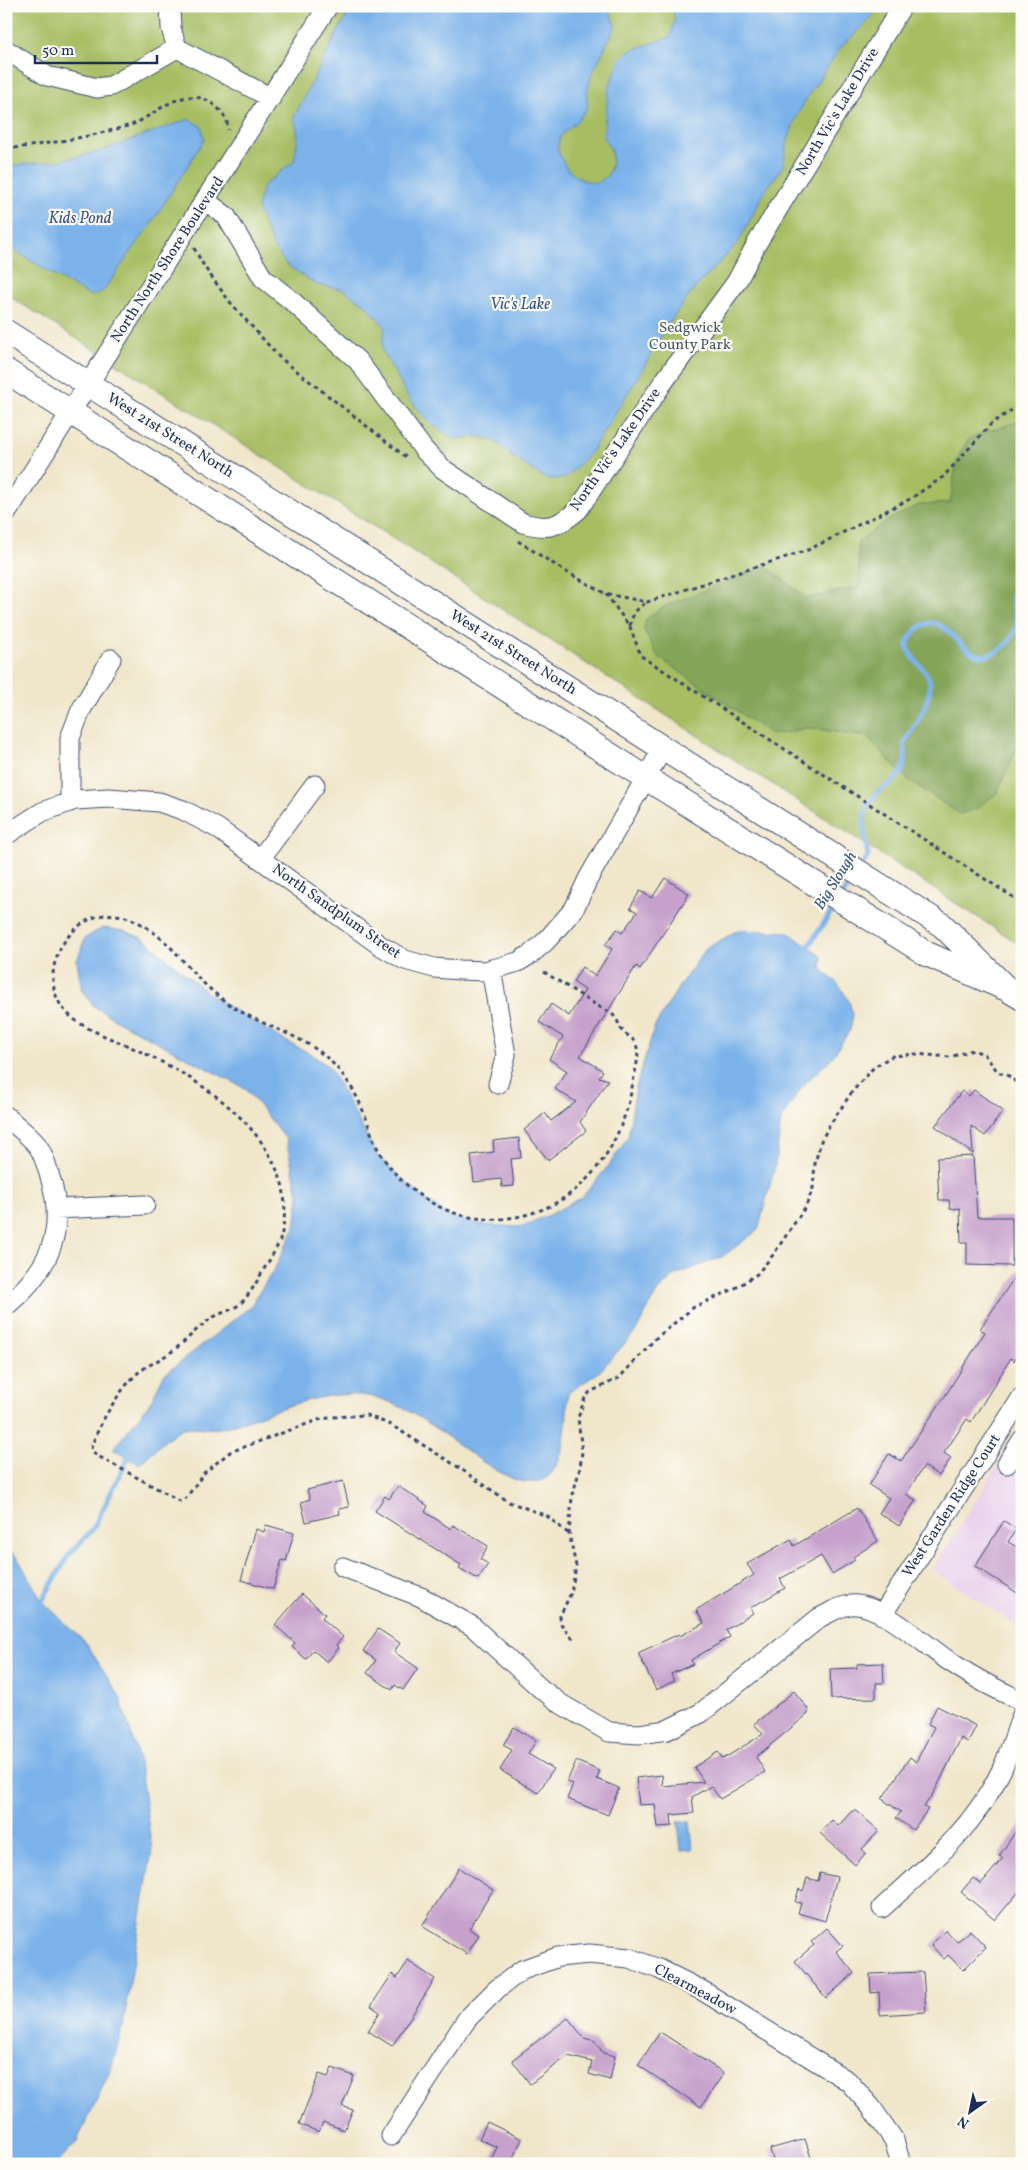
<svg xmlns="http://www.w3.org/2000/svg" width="1028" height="2170" viewBox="0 0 1028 2170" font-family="Vollkorn,serif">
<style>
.built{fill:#e9d2ed}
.green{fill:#a6bd62;stroke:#607660}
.forest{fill:#84a458;stroke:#506a5b}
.water{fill:#7bb2ea;stroke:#4b70a4}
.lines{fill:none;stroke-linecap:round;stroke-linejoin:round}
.stream{stroke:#7bb2ea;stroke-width:5}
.building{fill:#c6a1cc}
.minor-casing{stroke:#3b4a6e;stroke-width:21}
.major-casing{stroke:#3b4a6e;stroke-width:26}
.path{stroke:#3b4a6e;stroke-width:3;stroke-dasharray:4 4;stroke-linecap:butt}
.minor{stroke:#fff;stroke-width:19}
.major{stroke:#fff;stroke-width:24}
.labels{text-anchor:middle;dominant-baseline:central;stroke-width:4.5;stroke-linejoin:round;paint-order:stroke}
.street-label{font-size:15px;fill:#1b2f5e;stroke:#fdfcf7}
.park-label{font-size:15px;fill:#455a5f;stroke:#fdfcf7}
.water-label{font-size:16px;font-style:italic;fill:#385688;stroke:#fdfcf7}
</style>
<rect width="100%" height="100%" fill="#fdfcf7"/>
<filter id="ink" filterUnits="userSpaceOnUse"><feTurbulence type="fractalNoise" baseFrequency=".02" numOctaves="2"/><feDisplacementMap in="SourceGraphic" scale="10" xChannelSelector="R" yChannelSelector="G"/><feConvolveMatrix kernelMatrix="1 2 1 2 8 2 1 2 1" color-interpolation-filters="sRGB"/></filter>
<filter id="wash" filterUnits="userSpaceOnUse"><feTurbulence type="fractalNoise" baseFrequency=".0096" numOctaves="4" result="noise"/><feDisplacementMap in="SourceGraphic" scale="20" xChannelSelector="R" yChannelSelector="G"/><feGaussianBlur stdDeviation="1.12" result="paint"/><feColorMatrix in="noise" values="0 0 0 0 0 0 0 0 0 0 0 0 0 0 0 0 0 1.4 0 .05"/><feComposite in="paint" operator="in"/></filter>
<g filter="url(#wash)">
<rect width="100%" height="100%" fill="#f0e6ca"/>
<path class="built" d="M 1022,1426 L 1022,1629 L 932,1570 Z"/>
<path class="green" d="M 6,6 L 1022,6 L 1022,946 L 411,550 L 6,294 Z"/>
<path class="forest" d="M 1022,419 L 1022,737 L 997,793 L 976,809 L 960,814 L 907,779 L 867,737 L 808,728 L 772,735 L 657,656 L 644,630 L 646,619 L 663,607 L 765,566 L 807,598 L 859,587 L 858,542 L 888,520 L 919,505 L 950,503 C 954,484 954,452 971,438 C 980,432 1009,426 1022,419 Z"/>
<path class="water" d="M 353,6 L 608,6 L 615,25 L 612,34 L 592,73 L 587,93 L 587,108 L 578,120 L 561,135 L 557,147 C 564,169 574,181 598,183 L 608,175 L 612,164 L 611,150 L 603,136 L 609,87 L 620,59 L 629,51 L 670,37 L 675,19 L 671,6 L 874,6 L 872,17 L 841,47 L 809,94 L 795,119 L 786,147 L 783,166 L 765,191 L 738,243 L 695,288 L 668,324 L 642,370 L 591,452 L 565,478 L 546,479 L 510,455 L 499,444 L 490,439 L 478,436 L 454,439 L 429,422 L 408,397 L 382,349 L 385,327 L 366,305 L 342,289 L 317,285 L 287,265 L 274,248 L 257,208 L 263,186 L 294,161 L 298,135 L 294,117 L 337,33 Z
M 189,119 L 202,127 L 204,140 L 151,224 L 103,291 L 91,296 C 62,281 35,263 6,245 L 6,166 L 58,161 L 98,152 Z
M 103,928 L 125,931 L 144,939 L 210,995 L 280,1038 L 311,1054 L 330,1068 L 378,1157 L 420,1195 L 450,1217 L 482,1225 L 520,1227 L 551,1214 L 582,1197 L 610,1164 L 628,1137 L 636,1087 L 655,1026 L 680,985 L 706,949 L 738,930 L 788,932 L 822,957 L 821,969 L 838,984 L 848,999 L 853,1014 L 850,1030 L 831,1059 L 803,1085 L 781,1119 L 775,1166 L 758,1230 L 722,1257 L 675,1275 L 657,1292 L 636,1331 L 598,1373 L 568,1393 C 566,1416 568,1479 535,1482 C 530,1482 521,1482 516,1480 C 471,1461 436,1421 390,1402 C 334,1380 278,1412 225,1427 C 212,1431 196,1425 183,1428 C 175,1430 147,1457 139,1464 L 113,1449 L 150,1403 L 164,1375 L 250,1307 L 275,1268 L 295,1227 L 299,1198 L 286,1139 L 246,1089 L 116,1020 L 94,1006 L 82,991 L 77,961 L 85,938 Z
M 6,1548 L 17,1557 L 42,1601 L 85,1642 L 119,1695 L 138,1756 L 152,1849 L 123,2026 L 111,2069 L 77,2141 L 56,2164 L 6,2164 Z
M 690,1821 L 693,1849 L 681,1850 L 678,1822 Z"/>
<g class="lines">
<path class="stream" d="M 861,867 L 868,856 C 866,841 861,823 866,809 C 876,780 913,787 904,743 C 913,729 931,702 930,684 C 929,666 897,654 911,636 C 946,592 959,674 996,652 C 1005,647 1017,634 1017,622 C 1017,615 1013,608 1013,600 C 1013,587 1017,575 1022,563
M 843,894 L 855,876
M 808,947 L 836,905
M 42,1601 L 68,1556 L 93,1529 L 128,1458"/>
</g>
<g id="blocks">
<path class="building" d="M 665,878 L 689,894 L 640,969 L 636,966 L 580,1056 L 603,1071 L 599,1077 L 608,1080 L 580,1122 L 586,1131 L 548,1160 L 524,1130 L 545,1113 L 551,1121 L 576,1102 L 555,1089 L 567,1071 L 549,1059 L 563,1037 L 539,1022 L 551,1004 L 569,1016 L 585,990 L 573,982 L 582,967 L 595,976 L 612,949 L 605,945 L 617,929 L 622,933 L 637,912 L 630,908 L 640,891 L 652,898 Z
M 974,1090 L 1003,1111 L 985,1136 L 971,1126 L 973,1154 L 935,1126 L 962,1091 L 969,1096 Z
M 519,1138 L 521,1158 L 511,1159 L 514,1186 L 502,1187 L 501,1179 L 474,1182 L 471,1155 L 494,1152 L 493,1141 Z
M 973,1156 L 977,1217 L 1012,1217 L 1012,1266 L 967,1265 L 967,1243 L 961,1243 L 960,1208 L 950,1209 L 949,1200 L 939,1200 L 937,1158 Z
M 1022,1266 L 1022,1349 L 1014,1361 L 1011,1358 L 971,1422 L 967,1419 L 944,1453 L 951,1458 L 939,1476 L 924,1466 L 906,1494 L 916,1500 L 899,1526 L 879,1513 L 889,1498 L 869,1485 L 889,1454 L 901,1461 L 945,1396 L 985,1332 L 980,1329 Z
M 343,1481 L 349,1507 L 339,1509 L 340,1514 L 306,1522 L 301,1502 L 310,1499 L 307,1490 Z
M 398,1486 L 428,1506 L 425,1512 L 451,1529 L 453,1525 L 488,1546 L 480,1559 L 488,1564 L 478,1579 L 459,1568 L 461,1565 L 375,1511 L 385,1496 L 389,1499 Z
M 857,1508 L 878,1541 L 853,1557 L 855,1560 L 832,1574 L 821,1556 L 780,1579 L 785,1588 L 750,1608 L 753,1613 L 726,1630 L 730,1637 L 691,1660 L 693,1664 L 671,1674 L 674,1681 L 656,1690 L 638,1653 L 679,1634 L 680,1636 L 704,1623 L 696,1610 L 754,1575 L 747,1564 L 791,1539 L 794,1546 Z
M 1004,1521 L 1016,1529 L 1008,1542 L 1022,1550 L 1022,1596 L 975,1566 Z
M 266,1525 L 294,1533 L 286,1561 L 282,1560 L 273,1589 L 241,1580 L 256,1529 L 264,1532 Z
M 302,1594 L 325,1614 L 322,1618 L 343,1637 L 336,1645 L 339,1648 L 327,1662 L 313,1650 L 306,1659 L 292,1647 L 295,1643 L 275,1625 Z
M 378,1629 L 400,1643 L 394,1652 L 418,1668 L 403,1690 L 395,1685 L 392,1690 L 367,1673 L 376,1660 L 363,1651 Z
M 883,1663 L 884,1683 L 876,1683 L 876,1698 L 831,1699 L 830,1669 L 857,1668 L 857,1664 Z
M 794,1691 L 808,1709 L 808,1714 L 756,1757 L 765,1772 L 720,1799 L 711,1786 L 692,1797 L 694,1813 L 671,1815 L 672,1826 L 658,1827 L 655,1804 L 639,1805 L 636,1778 L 662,1775 L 663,1786 L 704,1782 L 694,1767 L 718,1752 L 723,1759 L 763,1734 L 754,1724 Z
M 937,1706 L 976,1726 L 968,1742 L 961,1738 L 936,1789 L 924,1807 L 928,1809 L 913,1830 L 896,1818 L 901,1812 L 882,1799 L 910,1757 L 916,1762 L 934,1727 L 928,1724 Z
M 514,1727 L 536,1741 L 528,1754 L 553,1769 L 538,1793 L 500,1770 L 512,1750 L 503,1745 Z
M 576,1761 L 600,1771 L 597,1779 L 619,1788 L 608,1815 L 567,1799 L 573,1784 L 567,1782 Z
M 852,1811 L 857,1811 L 879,1831 L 862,1849 L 866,1853 L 855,1865 L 820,1833 L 832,1820 L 838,1826 Z
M 1022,1822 L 1022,1888 L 995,1920 L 961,1892 L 973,1878 L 981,1884 L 1003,1858 L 999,1856 Z
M 459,1868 L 493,1890 L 469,1929 L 479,1935 L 467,1954 L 422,1926 Z
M 820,1873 L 837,1877 L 825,1921 L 798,1913 L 801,1903 L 795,1902 L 799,1889 L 803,1891 L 807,1878 L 818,1881 Z
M 827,1928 L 843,1946 L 836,1951 L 854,1973 L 826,1998 L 795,1961 L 814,1945 L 811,1942 Z
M 946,1930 L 957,1942 L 970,1930 L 986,1947 L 963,1970 L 948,1955 L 944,1959 L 931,1945 Z
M 408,1961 L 435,1979 L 392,2046 L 368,2031 L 380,2012 L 371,2006 L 392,1974 L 397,1978 Z
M 923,1972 L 926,2012 L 880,2015 L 879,1992 L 871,1993 L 870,1974 Z
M 568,2018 L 584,2038 L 595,2041 L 603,2053 L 615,2056 L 610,2080 L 589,2074 L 592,2062 L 568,2056 L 530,2084 L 512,2060 Z
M 660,2032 L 724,2073 L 701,2107 L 638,2065 Z
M 332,2068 L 354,2076 L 342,2106 L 353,2110 L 344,2130 L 323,2122 L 319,2132 L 299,2124 L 319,2074 L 328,2077 Z
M 487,2122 L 522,2139 L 510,2164 L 489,2164 L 497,2147 L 479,2139 Z
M 805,2139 L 813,2164 L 774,2164 L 770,2149 Z"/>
</g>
</g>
<g filter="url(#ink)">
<use href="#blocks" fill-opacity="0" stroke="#3b4a6e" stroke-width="1"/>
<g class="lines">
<defs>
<path id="minor" d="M 170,6 L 171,28 L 177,48
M 6,50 L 47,76 L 97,88 L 111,86 L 177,48 L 271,98
M 206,201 L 226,216 L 263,278 L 292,301 L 358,361 L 424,450 L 443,469 L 523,523 C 548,530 558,527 578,510 L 662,384 L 737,281 L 757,243 L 902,6
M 6,514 L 328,6
M 70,802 L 70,738 L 81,710 L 111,659
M 6,835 L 42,812 L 75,800 L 109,798 L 159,802 L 183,810 L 217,828 L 381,946 L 405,960 L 434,968 L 460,970 L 486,971 L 518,962 L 531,954 L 546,941 L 574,909 L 588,879 L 663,748
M 260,859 L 315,785
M 491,969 L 506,1055 L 498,1084
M 6,1116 C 16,1126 29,1135 37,1145 C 44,1154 47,1167 50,1177 C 67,1232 49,1270 6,1306
M 56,1209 L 145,1205
M 1007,1464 L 1022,1440
M 343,1567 L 421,1597 L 472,1626 L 540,1688 L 561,1704 L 609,1732 L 639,1734 L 667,1730 L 701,1713 L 819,1618 C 829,1613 839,1606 851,1605 C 880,1602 928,1648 952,1663 C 974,1678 997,1690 1022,1701
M 882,1615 L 1022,1397
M 882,1908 C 928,1866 975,1827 1002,1769 C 1010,1752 1015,1733 1022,1715
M 391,2136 L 467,2019 L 497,1989 L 522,1970 L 558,1957 L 589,1954 L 629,1958 L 659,1969 L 703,1991 L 848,2081 L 871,2107 L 894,2140 L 901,2164"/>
<path id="major" d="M 6,332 L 942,925 L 1007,989
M 6,371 L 646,778 L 927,954 L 1007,989 L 1022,998"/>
</defs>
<use href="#minor" class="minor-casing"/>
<use href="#major" class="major-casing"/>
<path class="path" d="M 6,149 C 48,144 90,137 131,125 C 151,118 170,96 193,97 C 210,97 228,113 228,130
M 194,248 L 205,268 L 230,302 L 279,357 L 407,458
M 518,541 L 563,570 L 606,594 L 647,602 L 808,550 L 910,499 L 943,477 L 991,424 L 1022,403
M 606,594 L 630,627 L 641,656 L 1022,903
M 630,626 C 632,614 637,608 647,602
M 544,972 C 560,982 577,993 593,1003 C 599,1007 609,1011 614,1016 C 617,1019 620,1027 622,1030 C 626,1035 631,1037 634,1041 C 642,1052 635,1070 633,1082 C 622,1149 580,1209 509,1218 C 457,1226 403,1195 378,1149 C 371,1137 369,1123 363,1111 C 355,1090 343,1072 326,1057 C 306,1039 277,1030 253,1018 C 219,1001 202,983 178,955 C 152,927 115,898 79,926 C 53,946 42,987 67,1013 C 84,1030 111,1038 133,1048 C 190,1074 255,1113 279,1175 C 287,1193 286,1221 280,1240 C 276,1250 270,1259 264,1269 C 257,1281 251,1293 241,1303 C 232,1311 222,1312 212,1318 C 198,1327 187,1340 174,1350 C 163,1358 150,1364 139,1372 C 121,1387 97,1426 91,1449 L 96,1455 L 180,1501 L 186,1498 L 204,1473 L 230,1452 L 318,1420 L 334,1417 L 366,1415 L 391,1425 L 455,1465 L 509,1502 L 547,1516 L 569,1534
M 573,1639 L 561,1624 L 560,1616 L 571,1593 L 576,1566 L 569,1534 L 572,1497 L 580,1468 L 582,1452 L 578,1418 L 585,1398 L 590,1392 L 619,1378 L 655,1339 L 694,1307 L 734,1289 L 757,1274 L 773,1255 L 806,1206 L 813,1188 L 815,1163 L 821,1141 L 829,1126 L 852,1092 L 874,1067 L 892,1056 L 915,1054 L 950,1057 L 973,1050 L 984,1054 L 998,1072 L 1011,1077 L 1022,1089"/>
<use href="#minor" class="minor"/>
<use href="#major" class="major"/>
</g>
</g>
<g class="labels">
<g class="street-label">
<text transform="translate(838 112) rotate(-59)">North Vic's Lake Drive</text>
<text transform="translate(168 260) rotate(-57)">North North Shore Boulevard</text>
<text transform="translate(170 436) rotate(32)">West 21st Street North</text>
<text transform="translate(616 450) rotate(-55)">North Vic's Lake Drive</text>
<text transform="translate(513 653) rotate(32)">West 21st Street North</text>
<text transform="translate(336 912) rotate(35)">North Sandplum Street</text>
<text transform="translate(952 1506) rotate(-57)">West Garden Ridge Court</text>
<text transform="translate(695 1990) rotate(28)">Clearmeadow</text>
</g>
<g class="park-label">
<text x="690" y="328">Sedgwick<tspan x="690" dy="17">County Park</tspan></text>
</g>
<g class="water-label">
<text x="80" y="219">Kids Pond</text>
<text x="520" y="305">Vic's Lake</text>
<text transform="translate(836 881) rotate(-58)">Big Slough</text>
</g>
</g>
<rect width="1028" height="2170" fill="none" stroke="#fdfcf7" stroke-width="25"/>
<g transform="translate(970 2112) rotate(213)" stroke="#fdfcf7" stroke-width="4" paint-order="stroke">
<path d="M0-4L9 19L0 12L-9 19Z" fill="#1b2f5e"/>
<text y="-8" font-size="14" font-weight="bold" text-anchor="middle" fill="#1b2f5e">N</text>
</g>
<path d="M35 55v8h122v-8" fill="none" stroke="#1b2f5e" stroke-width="2.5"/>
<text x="42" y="55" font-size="15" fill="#1b2f5e" stroke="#fdfcf7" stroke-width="4" paint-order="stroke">50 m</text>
</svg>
